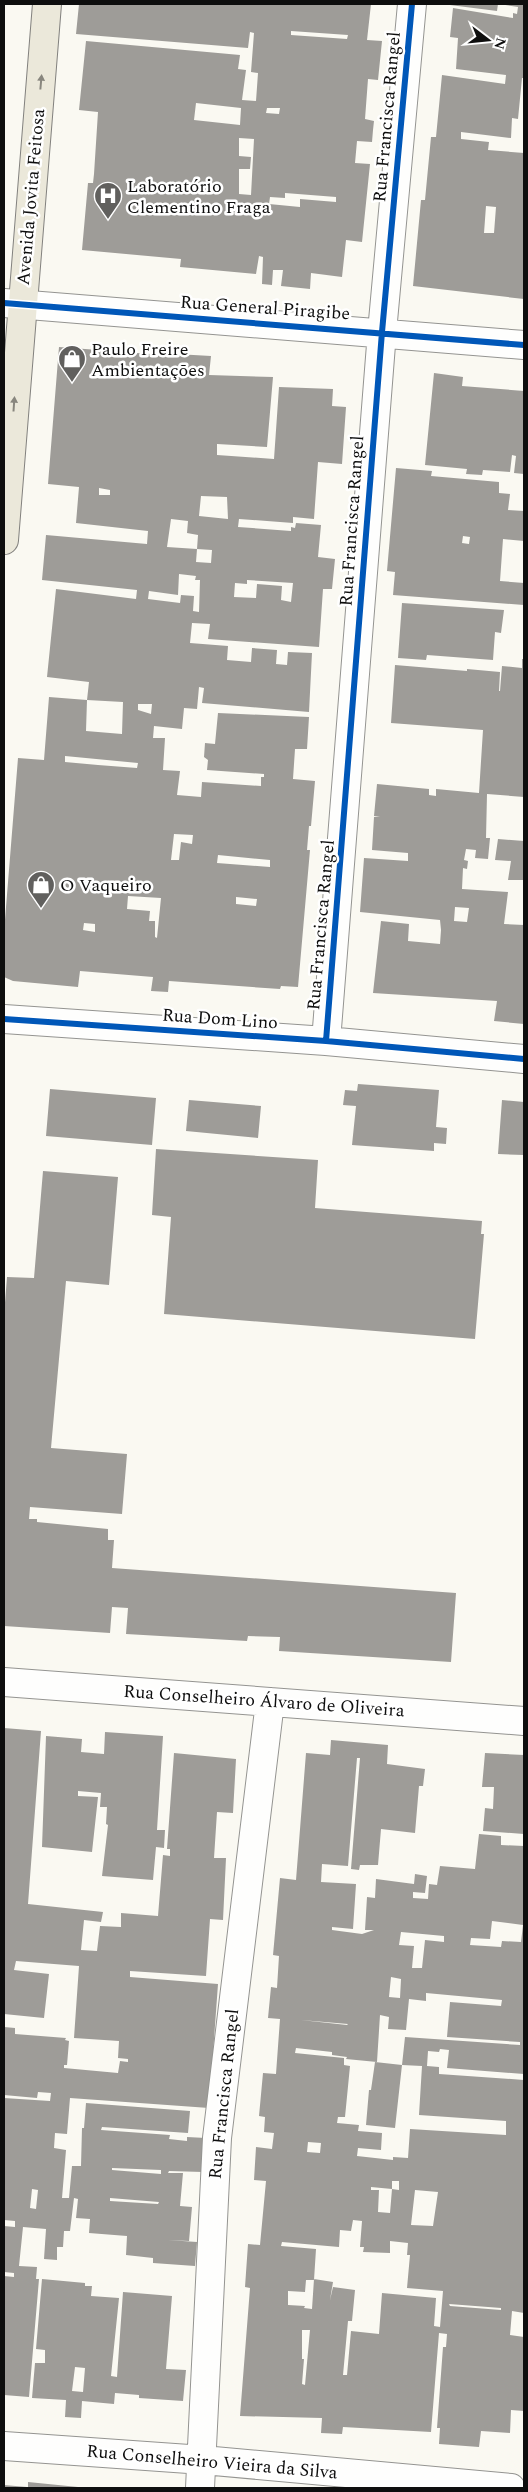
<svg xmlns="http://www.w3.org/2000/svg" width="528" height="2492" viewBox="0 0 528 2492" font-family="Spectral,serif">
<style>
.building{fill:#9e9c98;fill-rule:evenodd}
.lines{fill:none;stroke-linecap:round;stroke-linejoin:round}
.street-casing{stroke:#949491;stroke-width:30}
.primary-casing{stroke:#82817e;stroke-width:30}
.street{stroke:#fefefd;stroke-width:28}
.primary{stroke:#ebe8da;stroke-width:28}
.cycleway-casing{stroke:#fff;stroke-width:9}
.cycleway{stroke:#0057b8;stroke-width:6}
.oneway{fill:#88867e}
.labels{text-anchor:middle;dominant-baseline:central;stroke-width:5;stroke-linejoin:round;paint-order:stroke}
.street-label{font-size:18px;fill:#0e0e0e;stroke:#fff}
.poi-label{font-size:18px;fill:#0e0e0e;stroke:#fff;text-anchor:start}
</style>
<rect width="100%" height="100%" fill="#faf9f2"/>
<path class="building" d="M 79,4 L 371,4 L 367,40 L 382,41 L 378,80 L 368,79 L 365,119 L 374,121 L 373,130 L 372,142 L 357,141 L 355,163 L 370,164 L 362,242 L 346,240 L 342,277 L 311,273 L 310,289 L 281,286 L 283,270 L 273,270 L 272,285 L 262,284 L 263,257 L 259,256 L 256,274 L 180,267 L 181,259 L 82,250 L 88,183 L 93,183 L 94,174 L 98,112 L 79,110 L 86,41 L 240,55 L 238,69 L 246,70 L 242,100 L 256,101 L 258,73 L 251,72 L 254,33 L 250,32 L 248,48 L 76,34 ZM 291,31 L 348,35 L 347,39 L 291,35 ZM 196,103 L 241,108 L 240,125 L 194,120 ZM 267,108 L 280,108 L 279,114 L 266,113 ZM 239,138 L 254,139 L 251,195 L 239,194 L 239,169 L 250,169 L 251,157 L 239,156 ZM 285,193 L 336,197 L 336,202 L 300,199 L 300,207 L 269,204 L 270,197 L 285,198 Z
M 442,4 L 498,4 L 497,11 Z
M 499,4 L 524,4 L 524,78 L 522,78 L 518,119 L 512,118 L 511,138 L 461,132 L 461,139 L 489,142 L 488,150 L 524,153 L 524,299 L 413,286 L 421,200 L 425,200 L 431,137 L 436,137 L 442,75 L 505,84 L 506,75 L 456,69 L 458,38 L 450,37 L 453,8 L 513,18 L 513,13 L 517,14 L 518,7 ZM 486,206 L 496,207 L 494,233 L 484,233 Z
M 59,347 L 176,356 L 176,354 L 211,356 L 209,375 L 273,377 L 267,447 L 217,444 L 217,455 L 274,459 L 279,387 L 333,389 L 332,406 L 346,407 L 342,464 L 318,462 L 314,519 L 293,517 L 293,523 L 239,519 L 238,527 L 291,531 L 291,527 L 295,528 L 296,523 L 321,525 L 318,557 L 335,559 L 332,589 L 323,589 L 319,647 L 208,639 L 210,624 L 192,623 L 190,643 L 228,646 L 227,660 L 251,662 L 252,648 L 277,650 L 276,664 L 287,665 L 288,652 L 312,653 L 309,712 L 202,703 L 204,688 L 199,687 L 197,709 L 184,708 L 182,729 L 154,726 L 153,738 L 165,738 L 163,770 L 180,771 L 177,795 L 201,797 L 202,782 L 261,786 L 261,777 L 264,777 L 264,774 L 207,770 L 208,760 L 204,757 L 205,743 L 215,744 L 218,713 L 309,717 L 307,749 L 295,749 L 293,779 L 315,781 L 311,826 L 309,826 L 307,850 L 310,850 L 298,987 L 281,986 L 280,989 L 169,981 L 168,992 L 151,991 L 153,977 L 80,971 L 78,987 L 13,981 L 4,977 L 4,932 L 18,758 L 44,760 L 49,697 L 87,700 L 86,731 L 122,734 L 123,702 L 87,700 L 89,682 L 47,677 L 56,589 L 136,599 L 137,590 L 42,580 L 46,535 L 147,544 L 148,531 L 76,523 L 79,487 L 48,484 ZM 99,488 L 110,490 L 110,495 L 99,495 ZM 201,496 L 227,497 L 228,519 L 199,516 ZM 171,519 L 188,521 L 187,533 L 198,535 L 197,549 L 167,547 ZM 197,549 L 212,550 L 211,563 L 196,562 ZM 179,574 L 196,576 L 195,580 L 200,580 L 199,612 L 193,611 L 194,596 L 181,595 L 180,603 L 148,599 L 149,591 L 178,595 ZM 247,580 L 293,583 L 291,602 L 281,600 L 282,586 L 257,584 L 256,598 L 234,597 L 235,583 L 247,584 ZM 138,704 L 152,704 L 151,714 L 138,710 ZM 65,756 L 138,763 L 137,768 L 98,765 L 65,762 ZM 174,834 L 193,835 L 192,844 L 181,842 L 179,860 L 171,860 ZM 218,855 L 270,860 L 270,867 L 217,863 ZM 128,896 L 161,898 L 157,938 L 155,937 L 155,921 L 149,921 L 150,911 L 127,909 ZM 236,897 L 257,899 L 256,906 L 236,904 ZM 84,923 L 95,924 L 95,932 L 83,930 Z
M 434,373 L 463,377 L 462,386 L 524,391 L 524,474 L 514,473 L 516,456 L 512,455 L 510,472 L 483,470 L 482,475 L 466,474 L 467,469 L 425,465 Z
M 396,468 L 432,471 L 431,476 L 499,482 L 499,493 L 510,494 L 508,510 L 524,511 L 524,541 L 503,539 L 500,581 L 524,583 L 524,605 L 393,595 L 395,572 L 387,571 ZM 463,536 L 470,537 L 469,544 L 462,543 Z
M 402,603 L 504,610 L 501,633 L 495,632 L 493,660 L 427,655 L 426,660 L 398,658 Z
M 522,659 L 524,659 L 524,797 L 487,794 L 486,838 L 490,838 L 488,859 L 475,858 L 476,850 L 466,849 L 464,860 L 468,861 L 467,869 L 463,868 L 462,889 L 508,892 L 504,924 L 524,925 L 524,1024 L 494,1021 L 497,1001 L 373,993 L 381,921 L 409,924 L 408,941 L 440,944 L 441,930 L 440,920 L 360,912 L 364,858 L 408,861 L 408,853 L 372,850 L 374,817 L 380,817 L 374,816 L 377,784 L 429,789 L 429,795 L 436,796 L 436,789 L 479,793 L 483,730 L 391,723 L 395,665 L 467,671 L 467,669 L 500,672 L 499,691 L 500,691 L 502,666 L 522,668 ZM 455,907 L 469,908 L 467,922 L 454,921 Z
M 498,839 L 524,841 L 524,880 L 508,880 L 511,861 L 495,860 Z
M 358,1084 L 439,1090 L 436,1127 L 447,1128 L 446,1144 L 434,1143 L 434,1151 L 352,1145 L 356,1106 L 343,1105 L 345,1090 L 357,1091 Z
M 50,1089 L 156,1098 L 152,1145 L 46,1136 Z
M 189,1100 L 261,1106 L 258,1138 L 186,1131 Z
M 502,1100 L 524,1102 L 524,1155 L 498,1154 Z
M 156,1149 L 318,1160 L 315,1208 L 482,1221 L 481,1234 L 484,1234 L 475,1339 L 164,1314 L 171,1217 L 152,1215 Z
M 43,1171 L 118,1177 L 109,1285 L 66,1281 L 51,1448 L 127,1454 L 122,1514 L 30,1507 L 29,1519 L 37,1519 L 37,1522 L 108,1529 L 108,1540 L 114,1540 L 112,1568 L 456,1593 L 451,1662 L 279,1651 L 280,1637 L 248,1636 L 247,1641 L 126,1634 L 128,1608 L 112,1607 L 110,1633 L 4,1626 L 4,1315 L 7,1277 L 34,1278 Z
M 4,1728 L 41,1731 L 28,1904 L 103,1912 L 101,1922 L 84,1920 L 81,1950 L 97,1951 L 100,1926 L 121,1927 L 121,1913 L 158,1916 L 163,1855 L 170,1856 L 170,1849 L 167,1849 L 174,1753 L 236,1759 L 233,1813 L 217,1812 L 214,1858 L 226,1858 L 223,1920 L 210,1919 L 206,1976 L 130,1971 L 130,1977 L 218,1984 L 209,2108 L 70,2098 L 67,2134 L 55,2133 L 54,2148 L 66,2150 L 62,2198 L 69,2198 L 72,2166 L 81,2166 L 82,2128 L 84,2128 L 86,2103 L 190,2111 L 188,2133 L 102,2127 L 101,2130 L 170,2135 L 169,2139 L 187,2141 L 187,2137 L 206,2138 L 203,2172 L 169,2171 L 168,2173 L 183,2173 L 180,2206 L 192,2207 L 189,2241 L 168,2240 L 197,2242 L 195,2266 L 153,2263 L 153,2258 L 126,2255 L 127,2236 L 89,2233 L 90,2219 L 76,2218 L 78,2199 L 74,2198 L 70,2231 L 64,2231 L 63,2247 L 57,2247 L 57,2260 L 44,2259 L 46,2229 L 23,2227 L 19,2266 L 37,2267 L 36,2279 L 39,2279 L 29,2397 L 4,2395 L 4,2276 L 14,2277 L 14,2273 L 4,2272 L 4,2226 L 15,2227 L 15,2221 L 4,2220 L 4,2098 L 50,2101 L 51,2093 L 38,2092 L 37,2098 L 4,2095 L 4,2027 L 15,2028 L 15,2034 L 66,2038 L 65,2040 L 69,2041 L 67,2065 L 64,2065 L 64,2068 L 118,2073 L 120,2061 L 128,2062 L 128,2059 L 118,2058 L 119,2041 L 74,2038 L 79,1966 L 16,1961 L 14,1970 L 49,1974 L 44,2018 L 4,2014 ZM 112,2168 L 161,2170 L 161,2174 L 112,2170 ZM 32,2189 L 38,2190 L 36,2209 L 30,2208 ZM 110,2198 L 159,2202 L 158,2204 L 110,2201 Z
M 105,1732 L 163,1736 L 157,1830 L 165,1830 L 164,1848 L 156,1847 L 153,1880 L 102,1876 L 108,1825 L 106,1824 L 107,1807 L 100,1807 L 101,1793 L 78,1791 L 78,1796 L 98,1797 L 92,1852 L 42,1847 L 46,1736 L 82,1739 L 81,1752 L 104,1754 Z
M 331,1740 L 388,1745 L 387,1764 L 425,1769 L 423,1786 L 419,1786 L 415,1833 L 381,1829 L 378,1865 L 360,1865 L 359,1870 L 351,1869 L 360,1758 L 357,1758 L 348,1866 L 322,1864 L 321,1882 L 356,1884 L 353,1929 L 332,1927 L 332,1930 L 362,1934 L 374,1930 L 365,1930 L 367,1897 L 375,1898 L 376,1879 L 414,1884 L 415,1874 L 427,1876 L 425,1893 L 413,1892 L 413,1898 L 428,1899 L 429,1884 L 437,1885 L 440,1866 L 475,1869 L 479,1834 L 501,1836 L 501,1845 L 524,1846 L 524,2074 L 447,2068 L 449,2050 L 440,2049 L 439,2052 L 428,2051 L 427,2066 L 439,2067 L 439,2074 L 524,2080 L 524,2313 L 512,2311 L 510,2335 L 524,2337 L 524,2411 L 511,2410 L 510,2433 L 481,2431 L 479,2447 L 439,2444 L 440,2428 L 437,2428 L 443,2347 L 446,2347 L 447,2334 L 439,2333 L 431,2432 L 343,2427 L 342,2434 L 321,2433 L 322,2418 L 240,2416 L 250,2288 L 245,2287 L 248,2244 L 260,2245 L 266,2181 L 254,2180 L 256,2147 L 272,2149 L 274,2133 L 264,2132 L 265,2117 L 259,2116 L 263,2073 L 276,2074 L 280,2019 L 268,2018 L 271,1987 L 277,1988 L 279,1956 L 273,1955 L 280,1878 L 296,1880 L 306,1753 L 330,1755 ZM 492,1921 L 523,1925 L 521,1942 L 502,1941 L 501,1947 L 470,1945 L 471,1938 L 490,1939 ZM 401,1932 L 444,1936 L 444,1942 L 425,1940 L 422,1968 L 412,1968 L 414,1946 L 399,1945 ZM 391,1977 L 401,1979 L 400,1998 L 389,1997 ZM 426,1993 L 502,2000 L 501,2006 L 450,2002 L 447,2037 L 520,2042 L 520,2045 L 405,2037 L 402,2065 L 422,2066 L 419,2115 L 506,2121 L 506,2135 L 410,2129 L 408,2158 L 393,2157 L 393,2160 L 357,2156 L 358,2148 L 381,2150 L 382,2133 L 358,2131 L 359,2125 L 337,2123 L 338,2117 L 345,2117 L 350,2066 L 344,2065 L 344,2058 L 295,2053 L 296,2048 L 332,2052 L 332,2055 L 347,2057 L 346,2059 L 377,2062 L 380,2015 L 389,2017 L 388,2029 L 406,2030 L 409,1999 L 426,2001 ZM 301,2020 L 348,2024 L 347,2025 ZM 308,2142 L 321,2143 L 320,2153 L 307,2152 ZM 392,2181 L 399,2181 L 399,2190 L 392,2189 ZM 371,2187 L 392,2189 L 390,2213 L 378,2212 L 379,2190 L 371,2190 ZM 415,2190 L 438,2192 L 433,2226 L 411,2225 ZM 353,2220 L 362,2221 L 360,2247 L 364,2247 L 363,2252 L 390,2253 L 390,2241 L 408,2243 L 407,2255 L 410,2255 L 407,2288 L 443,2291 L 440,2327 L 434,2326 L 436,2298 L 382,2293 L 379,2334 L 351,2331 L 347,2375 L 343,2375 L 348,2321 L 352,2321 L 355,2290 L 333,2287 L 330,2300 L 333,2282 L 314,2279 L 312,2309 L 304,2308 L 305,2306 L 288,2305 L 288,2291 L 305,2292 L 306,2280 L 314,2280 L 316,2249 L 281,2246 L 282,2242 L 339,2247 L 340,2230 L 351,2231 ZM 449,2304 L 501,2308 L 501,2310 L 450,2306 ZM 302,2330 L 310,2330 L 305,2385 L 302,2384 L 304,2359 L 302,2359 Z
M 485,1753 L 524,1755 L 524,1834 L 483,1831 L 485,1808 L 493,1809 L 494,1787 L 482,1787 Z
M 375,2062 L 402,2065 L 395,2128 L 366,2125 L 369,2090 L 371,2090 Z
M 42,2279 L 85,2283 L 85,2286 L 92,2286 L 91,2296 L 119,2298 L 111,2376 L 117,2377 L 123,2292 L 172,2296 L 166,2369 L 186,2370 L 183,2401 L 139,2398 L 139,2395 L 115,2393 L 114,2404 L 82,2401 L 81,2418 L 65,2417 L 66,2400 L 32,2398 L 35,2363 L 45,2363 L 45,2350 L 36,2349 ZM 75,2367 L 85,2368 L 83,2392 L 72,2391 Z
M 28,2482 L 78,2487 L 78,2488 L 28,2488 Z
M 4,2485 L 27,2487 L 27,2488 L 4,2488 Z"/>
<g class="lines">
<defs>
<path id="street" d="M 4,303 L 524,345
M 4,1019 L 326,1041 L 524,1059
M 326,1041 L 382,332 L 412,4
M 4,1682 L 524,1721
M 4,2446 L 203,2460 L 511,2488
M 200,2488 L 217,2138 L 270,1702"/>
<path id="primary" d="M 4,540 L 47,4"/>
</defs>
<use href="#street" class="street-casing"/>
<use href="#primary" class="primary-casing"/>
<use href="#street" class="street"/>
<use href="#primary" class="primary"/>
<defs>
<path id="cycleway" d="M 4,303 L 524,345
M 4,1019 L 326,1041 L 524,1059
M 326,1041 L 382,332 L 412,4"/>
</defs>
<use href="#cycleway" class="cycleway-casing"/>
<use href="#cycleway" class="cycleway"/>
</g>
<defs><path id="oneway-solid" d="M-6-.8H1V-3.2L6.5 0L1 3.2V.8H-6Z" transform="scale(1.25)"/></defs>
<g class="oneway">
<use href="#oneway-solid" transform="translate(41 82) rotate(-85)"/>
<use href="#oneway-solid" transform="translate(14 404) rotate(-86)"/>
</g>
<defs>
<symbol id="hospital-pin" viewBox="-11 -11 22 30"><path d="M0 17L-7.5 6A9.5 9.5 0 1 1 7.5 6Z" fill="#61605e" stroke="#fff"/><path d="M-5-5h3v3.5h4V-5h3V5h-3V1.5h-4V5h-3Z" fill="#fff"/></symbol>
<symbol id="shop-pin" viewBox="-11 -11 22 30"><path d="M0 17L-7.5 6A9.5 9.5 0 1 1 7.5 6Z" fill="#61605e" stroke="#fff"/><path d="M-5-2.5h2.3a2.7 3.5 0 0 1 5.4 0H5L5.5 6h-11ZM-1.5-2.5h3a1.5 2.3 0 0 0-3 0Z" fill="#fff"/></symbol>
</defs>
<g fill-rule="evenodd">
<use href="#hospital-pin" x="92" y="180" width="32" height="43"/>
<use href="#shop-pin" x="56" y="343" width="32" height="43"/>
<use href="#shop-pin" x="25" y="869" width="32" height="43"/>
</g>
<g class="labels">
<g class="street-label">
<text transform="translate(387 117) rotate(-85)">Rua Francisca Rangel</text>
<text transform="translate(31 197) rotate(-85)">Avenida Jovita Feitosa</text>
<text transform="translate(265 308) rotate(4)">Rua General Piragibe</text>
<text transform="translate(352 521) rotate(-86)">Rua Francisca Rangel</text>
<text transform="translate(321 925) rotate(-85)">Rua Francisca Rangel</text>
<text transform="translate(220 1019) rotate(4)">Rua Dom Lino</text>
<text transform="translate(264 1701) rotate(4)">Rua Conselheiro Álvaro de Oliveira</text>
<text transform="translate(224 2094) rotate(-84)">Rua Francisca Rangel</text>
<text transform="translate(212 2462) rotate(5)">Rua Conselheiro Vieira da Silva</text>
</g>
<g class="poi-label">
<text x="127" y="186">Laboratório<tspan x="127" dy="21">Clementino Fraga</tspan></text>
<text x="91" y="349">Paulo Freire<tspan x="91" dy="21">Ambientações</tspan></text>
<text x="60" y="885">O Vaqueiro</text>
</g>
</g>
<rect width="528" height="2492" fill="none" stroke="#0e0e0e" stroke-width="10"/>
<g transform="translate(488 40) rotate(106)" stroke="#ffffff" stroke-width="4" paint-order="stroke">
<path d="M0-4L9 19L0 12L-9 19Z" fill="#0e0e0e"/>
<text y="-8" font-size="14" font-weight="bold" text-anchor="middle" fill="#0e0e0e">N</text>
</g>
</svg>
